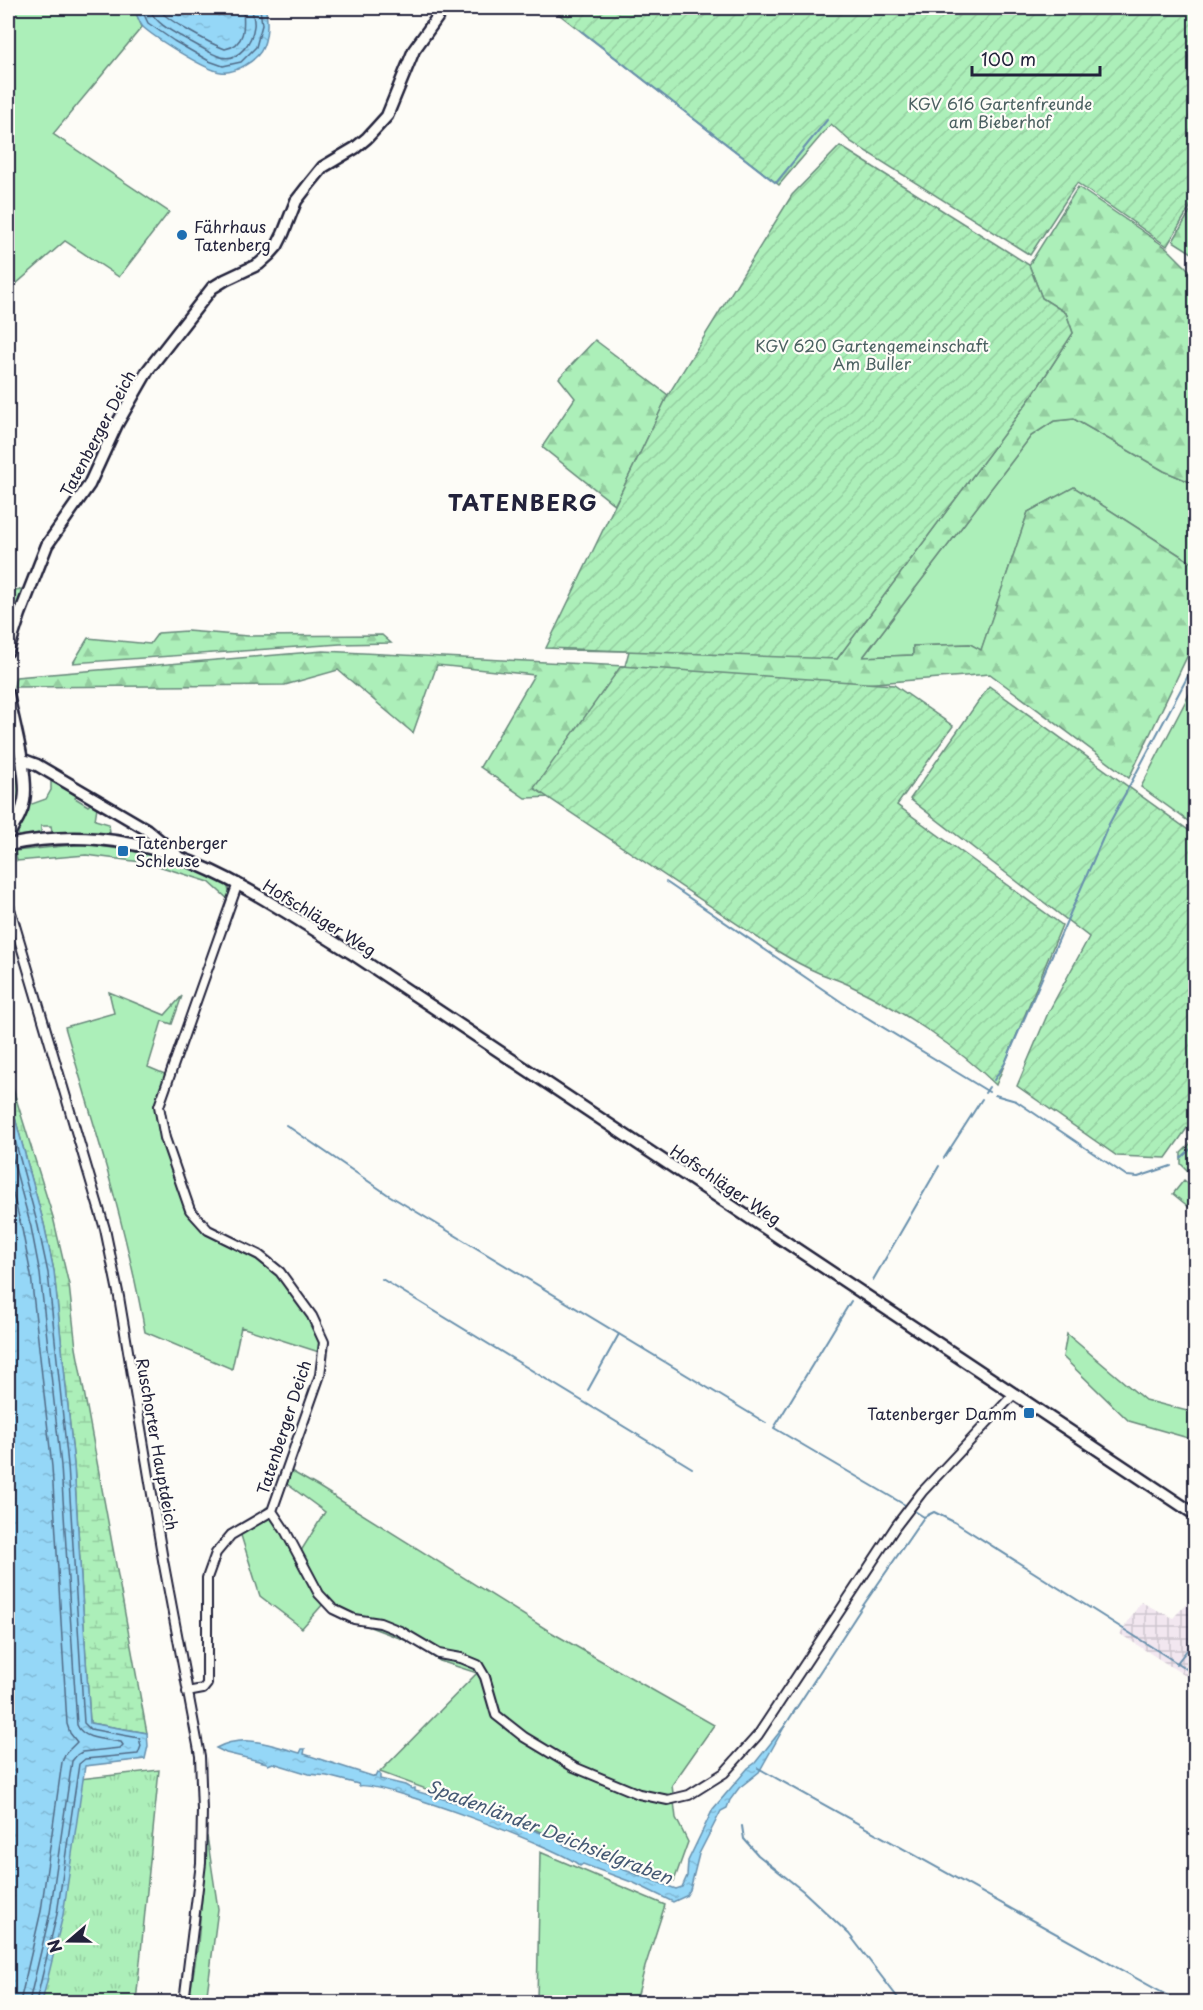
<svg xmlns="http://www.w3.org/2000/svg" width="1203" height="2010" viewBox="0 0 1203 2010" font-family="'Playpen Sans',sans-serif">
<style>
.industrial{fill:url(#industrial-grid)}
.grass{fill:#acefb9;stroke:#67887a;stroke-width:1.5}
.forest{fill:url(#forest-firs);stroke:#67887a;stroke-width:1.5}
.wetland{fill:url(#wetland-marsh);stroke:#67887a;stroke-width:1.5}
.park{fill:url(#park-tufts);stroke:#67887a;stroke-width:1.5}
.garden{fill:url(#garden-furrows);stroke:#67887a;stroke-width:1.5}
.water{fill:url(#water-ripples);stroke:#678fac;stroke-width:1.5}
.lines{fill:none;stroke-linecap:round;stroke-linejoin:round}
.shore{stroke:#506a86;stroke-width:1.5}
.stream{stroke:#678fac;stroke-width:2}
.street-casing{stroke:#22223b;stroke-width:12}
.secondary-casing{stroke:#22223b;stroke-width:15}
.street{stroke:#fdfcf7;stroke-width:8}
.secondary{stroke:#fdfcf7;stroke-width:10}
.poi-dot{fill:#1f6fb2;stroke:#fdfcf7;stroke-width:2}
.labels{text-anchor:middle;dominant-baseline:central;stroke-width:4.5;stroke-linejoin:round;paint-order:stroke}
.park-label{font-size:16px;fill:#4b6061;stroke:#fdfcf7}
.poi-label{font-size:16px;fill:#22223b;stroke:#fdfcf7;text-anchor:start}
.street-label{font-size:16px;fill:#22223b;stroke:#fdfcf7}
.water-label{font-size:18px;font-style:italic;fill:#445873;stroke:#fdfcf7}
.district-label{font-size:22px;font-weight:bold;letter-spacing:1.5px;fill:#22223b;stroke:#fdfcf7}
</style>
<defs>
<pattern id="industrial-grid" width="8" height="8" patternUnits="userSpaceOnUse" patternTransform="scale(1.5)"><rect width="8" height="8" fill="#f2e7f0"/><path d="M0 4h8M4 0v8" fill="none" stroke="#cfc6cf"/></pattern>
<pattern id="forest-firs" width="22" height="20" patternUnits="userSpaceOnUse" patternTransform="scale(1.5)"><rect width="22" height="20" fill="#acefb9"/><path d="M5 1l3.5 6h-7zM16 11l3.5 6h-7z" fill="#94cda0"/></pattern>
<pattern id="wetland-marsh" width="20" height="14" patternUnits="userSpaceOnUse" patternTransform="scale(1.5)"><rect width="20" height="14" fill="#acefb9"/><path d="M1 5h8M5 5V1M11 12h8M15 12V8" fill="none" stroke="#94cda0"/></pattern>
<pattern id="park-tufts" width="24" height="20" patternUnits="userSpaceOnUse" patternTransform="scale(1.5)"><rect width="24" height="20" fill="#acefb9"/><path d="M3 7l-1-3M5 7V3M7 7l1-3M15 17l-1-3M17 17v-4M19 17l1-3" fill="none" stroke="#94cda0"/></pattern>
<pattern id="garden-furrows" width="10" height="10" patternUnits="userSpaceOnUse" patternTransform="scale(1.5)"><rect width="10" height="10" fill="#acefb9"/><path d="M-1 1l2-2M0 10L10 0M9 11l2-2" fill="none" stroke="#94cda0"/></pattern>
<pattern id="water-ripples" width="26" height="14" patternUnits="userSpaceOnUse" patternTransform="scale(1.5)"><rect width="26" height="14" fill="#95d7f7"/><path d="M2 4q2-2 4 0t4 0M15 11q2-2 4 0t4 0" fill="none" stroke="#80b8d5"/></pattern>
</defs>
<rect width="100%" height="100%" fill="#fdfcf7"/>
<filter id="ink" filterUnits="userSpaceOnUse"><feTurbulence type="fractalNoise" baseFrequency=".0167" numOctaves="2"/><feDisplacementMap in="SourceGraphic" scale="12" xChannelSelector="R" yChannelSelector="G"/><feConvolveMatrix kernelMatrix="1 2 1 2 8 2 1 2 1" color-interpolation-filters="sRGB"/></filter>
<g filter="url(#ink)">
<path class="industrial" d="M 1195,1595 L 1195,1682 L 1120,1634 L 1141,1602 L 1173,1618 Z"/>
<path class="grass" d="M 8,8 L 134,8 L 142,27 L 53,134 L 169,212 L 119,277 L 65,241 L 8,291 Z
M 1074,419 L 1164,471 L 1195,484 L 1195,565 L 1074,487 L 1028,512 L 981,651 L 970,644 L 913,646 L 913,655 L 863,657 L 1031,436 L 1054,421 Z
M 22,589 L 25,590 L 8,637 L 8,591 Z
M 1195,683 L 1195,826 L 1141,787 Z
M 8,720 L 19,791 L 18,801 L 8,822 Z
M 51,780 L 77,794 L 75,798 L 88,806 L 91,803 L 97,807 L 95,820 L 109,824 L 110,833 L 52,832 L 51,826 L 41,826 L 41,833 L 18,836 L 18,828 L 29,805 L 46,799 L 51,790 Z
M 83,844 C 125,849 162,855 202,872 C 210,875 221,879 227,886 C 230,890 229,895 229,900 L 209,882 L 149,863 L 86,855 L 17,861 L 15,851 Z
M 109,992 L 165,1015 L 182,996 L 172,1024 L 162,1021 L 148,1067 L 167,1075 L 157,1105 L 162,1136 L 185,1210 L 206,1233 L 257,1258 L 278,1276 L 308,1317 L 321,1345 L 319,1352 L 241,1327 L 232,1369 L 145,1332 C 127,1229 95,1128 65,1027 L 114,1013 Z
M 1195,1139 L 1195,1178 L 1181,1164 L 1181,1153 Z
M 1184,1180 L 1195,1190 L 1195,1212 L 1173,1194 Z
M 1067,1334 L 1145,1400 L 1195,1413 L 1195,1440 L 1129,1421 L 1063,1357 Z
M 291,1471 L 319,1487 L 549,1631 L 714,1725 L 672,1785 L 676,1818 L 688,1842 L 674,1881 L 380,1772 L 477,1673 L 440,1661 L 410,1642 L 333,1613 L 324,1603 L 302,1628 L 260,1596 L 239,1529 L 267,1507 L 301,1551 L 325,1512 L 287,1484 Z
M 207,1836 L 218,1909 L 206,2002 L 189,2002 L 198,1944 Z
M 540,1852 L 665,1905 L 645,1967 L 636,2002 L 537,2002 Z"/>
<path class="forest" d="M 1078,187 L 1167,248 L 1195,276 L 1195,484 L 1164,471 L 1074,419 L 1054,421 L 1031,436 L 863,657 L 913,655 L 913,646 L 970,644 L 981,650 L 1028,512 L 1074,487 L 1195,565 L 1195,640 L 1129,778 L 990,674 L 787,690 L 554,797 L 525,798 L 480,767 L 534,675 L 437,665 L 413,733 L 338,670 L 285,685 L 14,687 L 16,677 L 323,651 L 625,666 L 629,651 L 562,650 L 629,502 L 837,659 L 1034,393 L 1073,333 L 1066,313 L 1042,298 L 1029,265 Z
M 1195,203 L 1195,255 L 1173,241 Z
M 595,340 L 668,395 L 615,505 L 542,447 L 575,398 L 559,378 Z
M 187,631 L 248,636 L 382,635 L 391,643 L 340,644 L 73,663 L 88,638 L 150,644 L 158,633 Z"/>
<path class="wetland" d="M 8,1073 L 53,1217 L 69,1285 L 76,1348 L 147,1733 L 90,1723 L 74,1465 L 54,1271 L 44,1224 L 8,1092 Z"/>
<path class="park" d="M 159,1770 L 136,2002 L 8,2002 L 8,1787 Z"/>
<path class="garden" d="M 551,8 L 1195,8 L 1195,199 L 1167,246 L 1077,183 L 1030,255 L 851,142 L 831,124 L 779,185 Z
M 840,146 L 1029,265 L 1042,298 L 1066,313 L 1073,333 L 1034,393 L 837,659 L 546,648 L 668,395 L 792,195 Z
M 621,666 L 894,685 L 953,726 L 897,805 L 1062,925 L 996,1085 C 957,1047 903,1011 853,987 C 843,981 831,978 819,973 C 805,967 792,960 779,952 L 534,788 Z
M 989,686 L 1195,835 L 1195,1117 L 1166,1158 L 1117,1156 L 1017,1086 L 1048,1013 L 1089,937 L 910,799 Z"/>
<path class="water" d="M 134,8 L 262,8 L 266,10 C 268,23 268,34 263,47 C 258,60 235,74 221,72 C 205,70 157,39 144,28 C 139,24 137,14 134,8 Z
M 8,1092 L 44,1224 L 54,1271 L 74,1465 L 90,1723 L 147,1733 L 148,1746 L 145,1759 L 85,1766 L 63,1915 L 42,2002 L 8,2002 Z
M 786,1724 L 759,1772 L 739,1788 L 730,1800 L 727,1808 L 721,1811 L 699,1854 L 690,1890 L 686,1896 L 673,1902 L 634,1883 L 583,1864 L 580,1866 C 564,1849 377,1780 359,1786 L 358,1784 L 327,1776 L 309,1774 L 273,1763 L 268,1765 L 267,1763 L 226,1753 L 216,1748 C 244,1733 272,1745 300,1753 L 302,1749 L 305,1749 L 304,1754 L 375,1777 L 377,1773 L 380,1774 L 380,1779 L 405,1785 L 412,1789 L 415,1788 L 415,1791 L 461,1804 L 555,1838 L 566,1846 L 592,1858 L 676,1889 L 682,1887 L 687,1876 L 688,1861 L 713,1809 L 748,1768 L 755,1763 Z"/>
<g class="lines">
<path class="shore" d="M 141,8 L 148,23 L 174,41 L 209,61 L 223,66 L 241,62 L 256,47 L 262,25 L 260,8
M 149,8 C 156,25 175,33 191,42 C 201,47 210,54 221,57 C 239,62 252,42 254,26 C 255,20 252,14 252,8
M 158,8 C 164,19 211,44 225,49 C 247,45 244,24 243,8
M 8,1114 L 38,1226 L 48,1273 L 68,1465 L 84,1723 L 90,1729 L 139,1738 L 141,1746 L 138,1754 L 85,1759 L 79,1764 L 57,1914 L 36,2002
M 8,1142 L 31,1227 L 40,1274 L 61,1466 L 77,1725 C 83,1740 106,1739 121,1742 L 123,1745 L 120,1748 L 82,1752 L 77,1755 L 72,1761 L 50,1913 L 29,2002
M 8,1175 L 22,1229 L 31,1275 L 52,1467 L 67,1724 L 70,1733 L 77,1742 L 66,1753 L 62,1762 L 41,1911 L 20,2002"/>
<path class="stream" d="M 580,30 L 776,183 L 827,120
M 666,882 L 843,1003 L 989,1092
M 994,1080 L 1005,1063 L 1109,824 L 1196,661
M 985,1093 L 989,1087
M 995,1095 L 1016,1101 L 1127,1176 L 1138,1177 L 1171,1166
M 286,1125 L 387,1194 L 766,1423
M 944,1158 L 982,1099
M 1181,1158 L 1196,1144
M 382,1279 L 692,1468
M 873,1280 L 939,1166
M 851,1301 L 774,1428 L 905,1505
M 588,1390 L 619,1334
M 913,1510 L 924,1517 L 934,1512 L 956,1523 L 1196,1675
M 1176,1664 L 1196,1639
M 784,1727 L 860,1610 L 924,1517
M 758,1768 L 1179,2002
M 742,1826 L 744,1839 L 758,1855 L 803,1891 L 849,1934 L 901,2002"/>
<defs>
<path id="street" d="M 8,902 L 105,1229 L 119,1297 L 163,1560 L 200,1756 L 202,1810 L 201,1863 L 184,2002
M 272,1511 L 286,1532 L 319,1594 L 333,1609 L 354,1619 L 380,1623 L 400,1631 L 439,1654 L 461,1658 L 478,1665 L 485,1677 L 496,1715 L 524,1737 L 574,1767 L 639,1794 L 668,1800 L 689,1795 L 724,1773 L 758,1735 L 896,1526 L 922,1492 L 1014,1394
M 187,1692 L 203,1689 L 207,1684 L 207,1578 L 216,1553 L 231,1535 L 272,1511 L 320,1375 L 324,1342 L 312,1316 L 280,1272 L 259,1255 L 208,1230 L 190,1210 L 165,1138 L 159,1106 L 238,883"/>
<path id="secondary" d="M 8,651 L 20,614 L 47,545 L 89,485 L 117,424 L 148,370 L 212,288 L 225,280 L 259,264 L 269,255 L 277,246 L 283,234 L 296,201 L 310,183 L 323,167 L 355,148 L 367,138 L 387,116 L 414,50 L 444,8
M 8,694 C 13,721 29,776 24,801 C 22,814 14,825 8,835
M 21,759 L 37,765 L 146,829 L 176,854
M 8,845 C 151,816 238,883 353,954 L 1196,1515"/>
</defs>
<use href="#street" class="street-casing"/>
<use href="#secondary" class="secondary-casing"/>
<use href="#street" class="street"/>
<use href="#secondary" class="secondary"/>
</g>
</g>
<g class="poi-dot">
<circle cx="182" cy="235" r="6"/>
<rect x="117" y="845" width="12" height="12" rx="3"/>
<rect x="1023" y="1407" width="12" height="12" rx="3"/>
</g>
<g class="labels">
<g class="park-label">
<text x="1000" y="103">KGV 616 Gartenfreunde<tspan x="1000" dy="18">am Bieberhof</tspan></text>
<text x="872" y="345">KGV 620 Gartengemeinschaft<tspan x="872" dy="18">Am Buller</tspan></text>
</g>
<g class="poi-label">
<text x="194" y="226">Fährhaus<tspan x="194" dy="18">Tatenberg</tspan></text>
<text x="135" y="842">Tatenberger<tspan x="135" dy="18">Schleuse</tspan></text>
<text x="1017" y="1413" text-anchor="end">Tatenberger Damm</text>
</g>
<g class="street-label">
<text transform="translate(97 433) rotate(-62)">Tatenberger Deich</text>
<text transform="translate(320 917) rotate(32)">Hofschläger Weg</text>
<text transform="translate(726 1184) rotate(34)">Hofschläger Weg</text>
<text transform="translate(283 1427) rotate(-72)">Tatenberger Deich</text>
<text transform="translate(158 1444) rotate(80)">Ruschorter Hauptdeich</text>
</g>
<g class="water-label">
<text transform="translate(550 1831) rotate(21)">Spadenländer Deichsielgraben</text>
</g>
<g class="district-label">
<text x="523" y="501">TATENBERG</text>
</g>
</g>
<rect width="1203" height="2010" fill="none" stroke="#fdfcf7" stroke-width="30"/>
<rect x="15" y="15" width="1173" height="1980" fill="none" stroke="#22223b" stroke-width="2" filter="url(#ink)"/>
<g transform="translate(69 1941) rotate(250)" stroke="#fdfcf7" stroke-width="4.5" paint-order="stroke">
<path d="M0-4.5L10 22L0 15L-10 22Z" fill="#22223b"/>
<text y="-9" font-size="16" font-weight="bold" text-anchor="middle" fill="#22223b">N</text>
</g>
<path d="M972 66v9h128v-9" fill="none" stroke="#22223b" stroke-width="3"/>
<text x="981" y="66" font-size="18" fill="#22223b" stroke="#fdfcf7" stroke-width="4.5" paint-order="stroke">100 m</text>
</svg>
